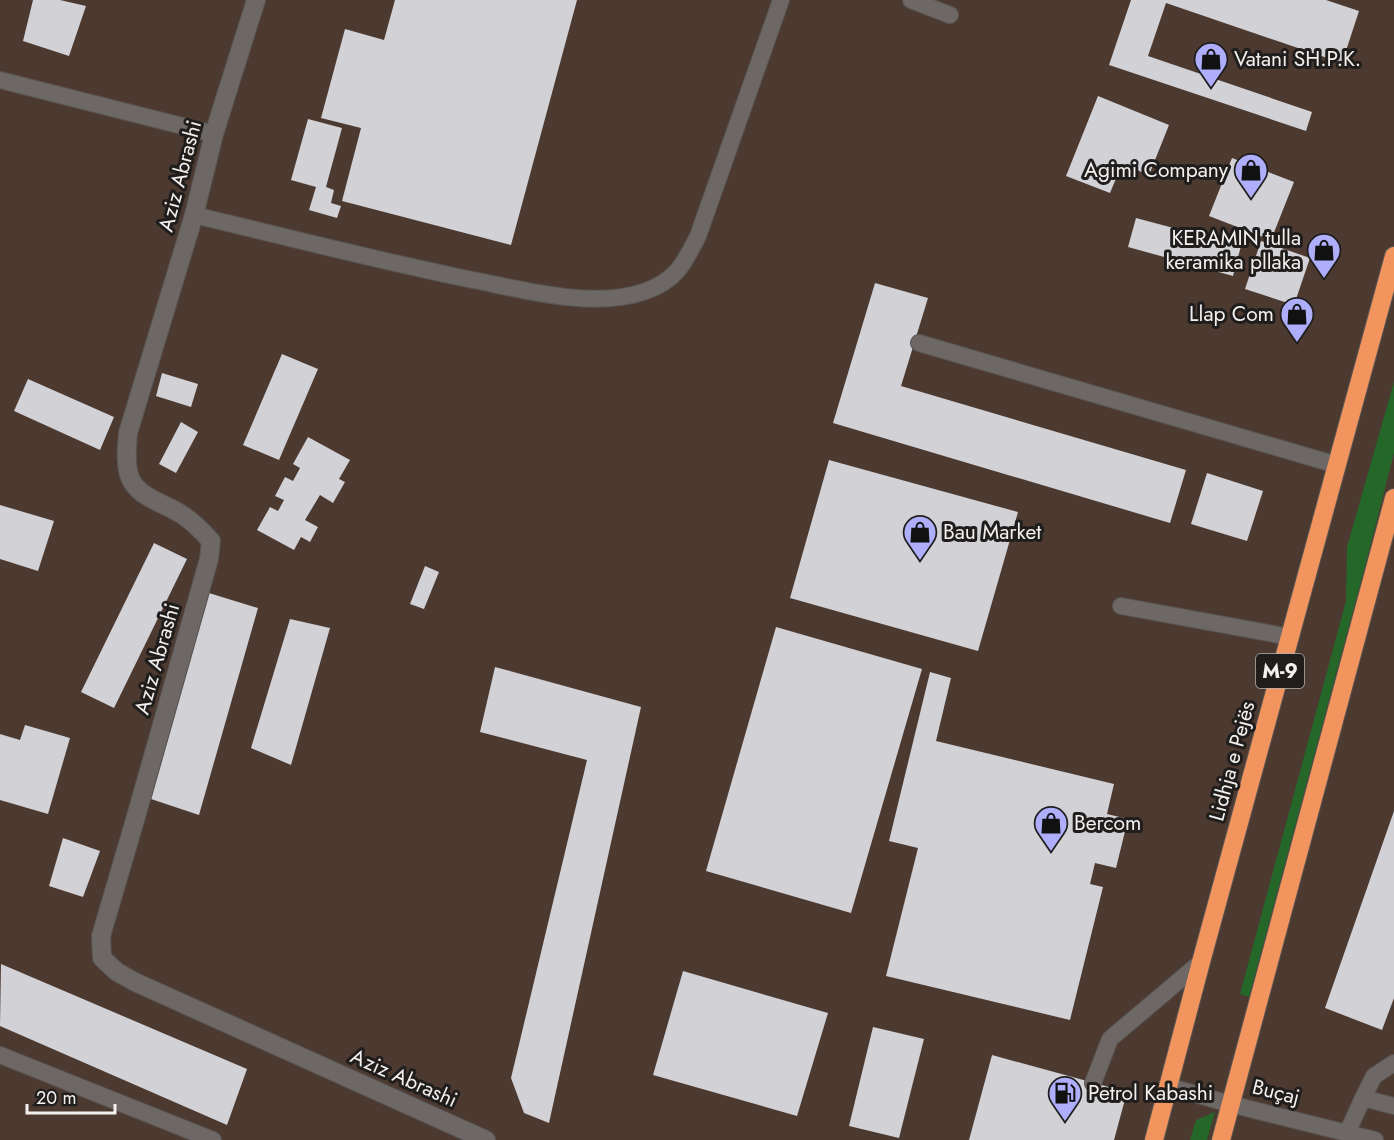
<svg xmlns="http://www.w3.org/2000/svg" width="1394" height="1140" viewBox="0 0 1394 1140" font-family="Jost,sans-serif">
<style>
.industrial{fill:#4c3a31}
.green{fill:#256728}
.building{fill:#d1d1d6}
.lines{fill:none;stroke-linecap:round;stroke-linejoin:round}
.lane-casing{stroke:#585452;stroke-width:18}
.street-casing{stroke:#585452;stroke-width:20}
.highway-casing{stroke:#585452;stroke-width:20}
.lane{stroke:#6d6866;stroke-width:16}
.street{stroke:#6d6866;stroke-width:18}
.highway{stroke:#f1945e;stroke-width:18}
.labels{text-anchor:middle;dominant-baseline:central;stroke-width:6;stroke-linejoin:round;paint-order:stroke}
.shield{fill:#201e1d;stroke:#b4b1b0;stroke-width:1.5}
.shield-label{font-size:20px;font-weight:bold;fill:#f3f0ef}
.poi-label{font-size:21px;fill:#f3f0ef;stroke:#201e1d;text-anchor:start}
.street-label{font-size:21px;fill:#f3f0ef;stroke:#201e1d}
</style>
<rect width="100%" height="100%" fill="#3a3634"/>
<path class="industrial" d="M 0,0 L 1394,0 L 1394,1140 L 0,1140 Z"/>
<path class="green" d="M 1394,382 L 1394,453 L 1364,570 L 1249,997 L 1240,994 L 1346,601 L 1347,547 Z
M 1215,1112 L 1207,1140 L 1190,1140 L 1196,1120 Z"/>
<path class="building" d="M 33,0 L 60,0 L 86,6 L 69,56 L 23,41 Z
M 395,0 L 577,0 L 511,245 L 342,201 L 361,128 L 321,118 L 345,29 L 384,40 Z
M 1131,0 L 1326,0 L 1359,11 L 1342,63 L 1166,3 L 1148,56 L 1312,112 L 1306,131 L 1109,65 Z
M 1098,96 L 1169,125 L 1149,175 L 1122,164 L 1110,193 L 1066,176 Z
M 308,119 L 342,128 L 326,187 L 334,190 L 331,203 L 341,206 L 337,218 L 309,210 L 316,187 L 291,180 Z
M 1232,158 L 1294,182 L 1271,240 L 1209,216 Z
M 1136,218 L 1241,246 L 1233,276 L 1128,247 Z
M 1261,241 L 1310,258 L 1294,305 L 1245,289 Z
M 875,283 L 928,298 L 901,386 L 1186,470 L 1170,523 L 833,423 Z
M 282,354 L 318,369 L 279,460 L 243,445 Z
M 162,373 L 198,384 L 191,407 L 156,396 Z
M 28,379 L 114,417 L 100,450 L 14,411 Z
M 181,422 L 198,432 L 176,473 L 159,464 Z
M 308,437 L 350,460 L 339,479 L 345,482 L 333,503 L 320,495 L 305,520 L 318,527 L 310,542 L 301,537 L 294,550 L 257,530 L 270,507 L 278,511 L 284,500 L 275,496 L 285,477 L 293,481 L 300,468 L 293,464 Z
M 829,460 L 1018,512 L 978,651 L 790,598 Z
M 1207,473 L 1263,491 L 1247,541 L 1191,524 Z
M 0,505 L 54,521 L 38,571 L 0,559 Z
M 154,543 L 187,559 L 114,708 L 81,692 Z
M 425,566 L 439,572 L 424,609 L 410,604 Z
M 209,593 L 258,608 L 199,815 L 151,799 Z
M 290,619 L 330,628 L 291,765 L 251,748 Z
M 776,627 L 922,669 L 851,913 L 706,871 Z
M 495,667 L 641,707 L 549,1123 L 524,1113 L 511,1078 L 587,760 L 480,732 Z
M 930,672 L 951,678 L 936,741 L 1114,784 L 1107,814 L 1128,819 L 1116,868 L 1095,863 L 1090,884 L 1103,887 L 1070,1020 L 886,976 L 918,848 L 889,841 Z
M 25,725 L 70,738 L 48,814 L 0,800 L 0,734 L 20,740 Z
M 1394,811 L 1394,998 L 1382,1030 L 1325,1008 Z
M 63,838 L 100,851 L 83,897 L 49,886 Z
M 1,964 L 247,1069 L 227,1125 L 0,1026 Z
M 683,971 L 828,1013 L 797,1116 L 653,1075 Z
M 873,1027 L 924,1039 L 899,1138 L 849,1126 Z
M 992,1055 L 1127,1092 L 1114,1140 L 969,1140 Z"/>
<g class="lines">
<defs>
<path id="lane" d="M 911,0 L 950,15
M 0,80 L 214,134
M 194,215 C 287,237 379,261 473,280 C 524,290 593,309 643,292 C 675,282 684,264 698,236 L 781,0
M 919,343 L 1337,465
M 1121,606 L 1290,637
M 0,1055 L 213,1140
M 1093,1083 L 1110,1039 L 1201,962
M 1167,1086 L 1230,1104 L 1375,1140
M 1363,1098 L 1374,1076 L 1394,1063
M 1347,1133 L 1363,1098 L 1394,1106"/>
<path id="street" d="M 256,0 L 214,134 L 194,215 L 128,433 C 127,447 125,461 129,475 C 136,498 166,503 184,516 C 194,523 203,532 211,541 L 209,559 L 135,820 L 101,936 L 102,958 L 117,972 L 135,982 L 486,1140"/>
<path id="highway" d="M 1154,1140 L 1201,962 L 1394,256
M 1221,1140 L 1394,498"/>
</defs>
<use href="#lane" class="lane-casing"/>
<use href="#street" class="street-casing"/>
<use href="#highway" class="highway-casing"/>
<use href="#lane" class="lane"/>
<use href="#street" class="street"/>
<use href="#highway" class="highway"/>
</g>
<defs>
<symbol id="shop-pin" viewBox="-11 -11 22 30"><path d="M0 17L-7.5 6A9.5 9.5 0 1 1 7.5 6Z" fill="#afaefa" stroke="#201e1d"/><path d="M-5-2.5h2.3a2.7 3.5 0 0 1 5.4 0H5L5.5 6h-11ZM-1.5-2.5h3a1.5 2.3 0 0 0-3 0Z" fill="#111"/></symbol>
<symbol id="fuel-pin" viewBox="-11 -11 22 30"><path d="M0 17L-7.5 6A9.5 9.5 0 1 1 7.5 6Z" fill="#afaefa" stroke="#201e1d"/><path d="M-5.5-6h7V0h2V4h1.3V-2.5L3-4.5l.8-.8L6-3V5H2.5V1h-1V6h-7ZM-4.2-4.7v3.2H.2V-4.7Z" fill="#111"/></symbol>
</defs>
<g fill-rule="evenodd">
<use href="#shop-pin" x="1192" y="40" width="38" height="52"/>
<use href="#shop-pin" x="1232" y="151" width="38" height="52"/>
<use href="#shop-pin" x="1305" y="231" width="38" height="52"/>
<use href="#shop-pin" x="1278" y="295" width="38" height="52"/>
<use href="#shop-pin" x="901" y="513" width="38" height="52"/>
<use href="#shop-pin" x="1032" y="804" width="38" height="52"/>
<use href="#fuel-pin" x="1046" y="1074" width="38" height="52"/>
</g>
<g class="labels">
<rect class="shield" x="1256" y="654" width="48" height="34" rx="4.5"/>
<g class="shield-label">
<text x="1280" y="671">M-9</text>
</g>
<g class="poi-label">
<text x="1234" y="59">Vatani SH.P.K.</text>
<text x="1228" y="170" text-anchor="end">Agimi Company</text>
<text x="1301" y="238" text-anchor="end">KERAMIN tulla<tspan x="1301" dy="24">keramika pllaka</tspan></text>
<text x="1274" y="314" text-anchor="end">Llap Com</text>
<text x="943" y="532">Bau Market</text>
<text x="1074" y="823">Bercom</text>
<text x="1088" y="1093">Petrol Kabashi</text>
</g>
<g class="street-label">
<text transform="translate(180 176) rotate(-75)">Aziz Abrashi</text>
<text transform="translate(157 659) rotate(-74)">Aziz Abrashi</text>
<text transform="translate(1232 761) rotate(-75)">Lidhja e Pejës</text>
<text transform="translate(404 1078) rotate(24)">Aziz Abrashi</text>
<text transform="translate(1276 1092) rotate(14)">Buçaj</text>
</g>
</g>
<path d="M27 1104v9h88v-9" fill="none" stroke="#f3f0ef" stroke-width="3"/>
<text x="36" y="1104" font-size="18" fill="#f3f0ef" stroke="#201e1d" stroke-width="4.5" paint-order="stroke">20 m</text>
</svg>
